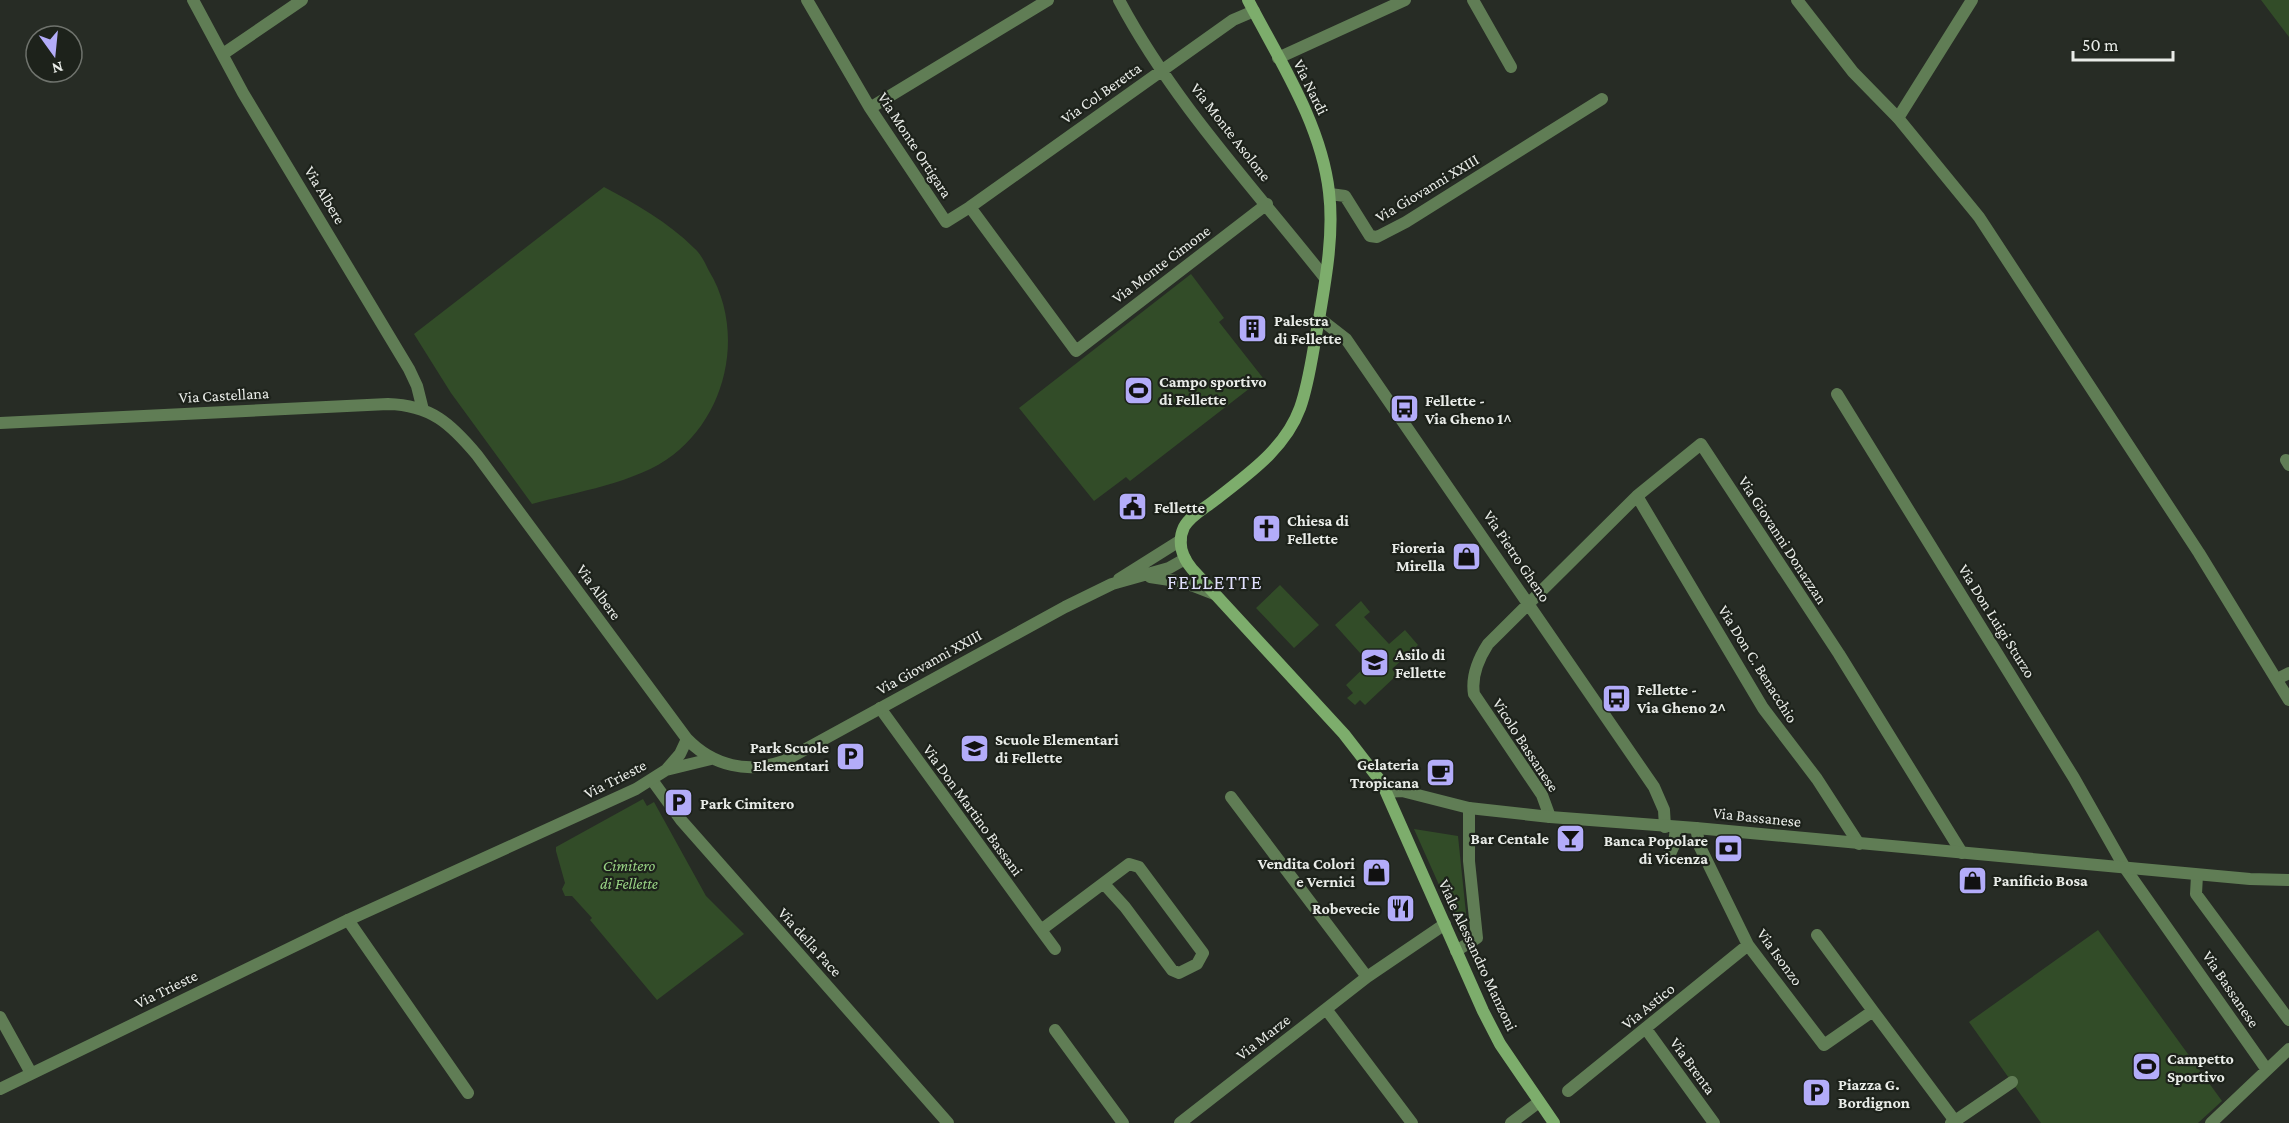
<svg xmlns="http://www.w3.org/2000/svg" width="2289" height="1123" viewBox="0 0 2289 1123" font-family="'Crimson Pro',serif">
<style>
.green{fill:#324c28}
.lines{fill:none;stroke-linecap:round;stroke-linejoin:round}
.minor{stroke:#607d55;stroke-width:12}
.tertiary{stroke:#607d55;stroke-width:12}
.secondary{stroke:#7dad6c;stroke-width:12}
.labels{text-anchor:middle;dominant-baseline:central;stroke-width:4.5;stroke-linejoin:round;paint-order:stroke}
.street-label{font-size:16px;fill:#e9ece8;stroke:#1d221b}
.poi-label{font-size:16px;font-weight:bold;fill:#e9ece8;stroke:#1d221b;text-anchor:start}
.park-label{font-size:16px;font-style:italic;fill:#99d485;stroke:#1d221b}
.quarter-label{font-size:20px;letter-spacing:1.5px;fill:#e1e0fd;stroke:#1d221b}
</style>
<rect width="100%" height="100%" fill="#272c25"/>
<path class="green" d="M 2261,0 L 2289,0 L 2289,37 Z
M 604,187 C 636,204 668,222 694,248 C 701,254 705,263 709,271 C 745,330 728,413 673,455 C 637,483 575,492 532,504 L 451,393 L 414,334 Z
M 1191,274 L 1224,318 L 1219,322 L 1263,378 L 1130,481 L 1126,477 L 1094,501 L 1019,408 Z
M 1280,585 L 1319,625 L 1294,648 L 1256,608 Z
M 1361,601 L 1370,612 L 1364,617 L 1389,644 L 1405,630 L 1418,645 L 1392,669 L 1397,675 L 1365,705 L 1360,700 L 1355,705 L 1347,698 L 1353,693 L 1346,685 L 1369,663 L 1335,625 Z
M 643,799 L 647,806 L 654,802 L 706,896 L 744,934 L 657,1000 L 590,920 L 592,918 L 572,896 L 565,896 L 562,889 L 565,883 L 556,851 L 556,847 Z
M 1414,829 L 1458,836 L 1467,923 L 1464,928 L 1457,925 Z
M 2098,930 L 2222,1101 L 2198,1123 L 2041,1123 L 1969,1022 Z"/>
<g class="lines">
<path class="minor" d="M 807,0 L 870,108 L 946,222 L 970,207 L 1076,351 L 1267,204
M 1119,0 C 1173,102 1254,188 1325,278
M 1473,0 L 1511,67
M 1278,58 L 1405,0
M 870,108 L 1048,0
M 1898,118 L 1972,0
M 1330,194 L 1345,196 L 1370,236 L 1377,237 L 1406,222 L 1602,99
M 970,207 L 1233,20 L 1254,11
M 1319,318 L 1346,339 L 1654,787 L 1664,810 L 1665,827
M 1837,394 L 2074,778 L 2125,868 L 2267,1070
M 2286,460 L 2289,465
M 1637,496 L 1763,708 L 1817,779 L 1859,844
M 2277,679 L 2289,673
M 880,708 L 1041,930 L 1129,864 L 1139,867 L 1203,953 L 1197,964 L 1179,973 L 1172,970 L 1125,907 L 1105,885
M 652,780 L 681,820 L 948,1123
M 1231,797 L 1367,977
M 1550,817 L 1542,795 L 1474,694 C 1471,676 1479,658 1488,644 L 1637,496 L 1701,444 L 1839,654 L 1962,853
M 1696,828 L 1700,847 L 1748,945 L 1824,1045 L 1873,1011 L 1955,1121 L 1951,1123
M 1670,854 L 1674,845 L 1676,827
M 2197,875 L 2196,894 L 2289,1020
M 348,920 L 468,1093
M 1041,930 L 1055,949
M 1817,935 L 1873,1011
M 1456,951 L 1477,938 L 1469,861 L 1469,808
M 1326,1009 L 1412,1123
M 0,1017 L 31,1073
M 1646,1029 L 1714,1123
M 1055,1030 L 1123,1123
M 1568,1091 L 1748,945
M 1955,1121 L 2012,1082
M 1180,1123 L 1367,977 L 1445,924
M 1511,1123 L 1539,1102
M 2211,1123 L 2289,1049"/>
<path class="tertiary" d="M 193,0 L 243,93 L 409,369 L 417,386 L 423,410
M 1797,0 L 1853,72 L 1898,118 L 1979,217 L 2199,553 L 2289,700
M 223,54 L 302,0
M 0,423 L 388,404 C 431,405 451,424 477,455 L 687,739 C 713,766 748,774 784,761 L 1065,607 L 1112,584 L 1169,568 L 1185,559
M 1150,577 L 1183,582 L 1214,594
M 1119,579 L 1181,540
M 667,769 L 680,754 L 687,739
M 1387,792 L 1402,791 L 1469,808 L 1550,817 L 1696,828 L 2250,879 L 2289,880
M 0,1089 L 348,920 L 636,789 L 666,770 L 711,759"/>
<path class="secondary" d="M 1248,0 C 1279,60 1321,123 1329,192 C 1334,233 1326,278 1319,319 C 1313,348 1310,380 1300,408 C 1285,449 1248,474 1215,500 C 1205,508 1190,516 1184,527 C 1177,542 1182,557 1192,569 L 1344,734 L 1382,783 L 1483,1011 L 1500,1044 L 1554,1123"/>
</g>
<defs>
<symbol id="building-square" viewBox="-11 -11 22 22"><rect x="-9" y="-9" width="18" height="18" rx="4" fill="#b3acf9" stroke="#1d221b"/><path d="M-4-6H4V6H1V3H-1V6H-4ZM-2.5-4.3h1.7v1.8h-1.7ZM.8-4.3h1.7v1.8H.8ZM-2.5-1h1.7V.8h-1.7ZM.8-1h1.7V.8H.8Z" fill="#111"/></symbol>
<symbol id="stadium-square" viewBox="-11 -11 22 22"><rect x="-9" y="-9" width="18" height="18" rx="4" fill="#b3acf9" stroke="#1d221b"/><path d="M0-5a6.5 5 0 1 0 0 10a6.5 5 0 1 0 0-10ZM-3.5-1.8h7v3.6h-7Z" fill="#111"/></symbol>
<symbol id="bus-square" viewBox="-11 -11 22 22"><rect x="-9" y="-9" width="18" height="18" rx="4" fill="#b3acf9" stroke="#1d221b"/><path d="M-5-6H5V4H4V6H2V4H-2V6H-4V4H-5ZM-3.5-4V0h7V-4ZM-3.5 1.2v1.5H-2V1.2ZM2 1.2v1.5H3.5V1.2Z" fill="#111"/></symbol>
<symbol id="civic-square" viewBox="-11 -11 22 22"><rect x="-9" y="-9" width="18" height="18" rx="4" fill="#b3acf9" stroke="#1d221b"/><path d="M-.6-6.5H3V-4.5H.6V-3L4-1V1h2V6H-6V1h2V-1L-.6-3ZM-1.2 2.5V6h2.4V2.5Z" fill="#111"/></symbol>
<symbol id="church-square" viewBox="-11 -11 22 22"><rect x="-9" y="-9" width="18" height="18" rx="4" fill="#b3acf9" stroke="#1d221b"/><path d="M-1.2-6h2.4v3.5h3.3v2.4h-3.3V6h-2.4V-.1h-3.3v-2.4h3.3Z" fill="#111"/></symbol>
<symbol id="shop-square" viewBox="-11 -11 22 22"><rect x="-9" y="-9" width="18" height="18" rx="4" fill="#b3acf9" stroke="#1d221b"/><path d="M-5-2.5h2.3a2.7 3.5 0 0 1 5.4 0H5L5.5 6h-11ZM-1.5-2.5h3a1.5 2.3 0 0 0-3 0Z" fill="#111"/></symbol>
<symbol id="school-square" viewBox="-11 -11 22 22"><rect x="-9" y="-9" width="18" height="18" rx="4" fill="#b3acf9" stroke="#1d221b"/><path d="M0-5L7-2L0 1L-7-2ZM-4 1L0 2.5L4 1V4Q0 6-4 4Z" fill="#111"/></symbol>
<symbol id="parking-square" viewBox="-11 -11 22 22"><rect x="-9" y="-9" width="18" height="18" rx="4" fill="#b3acf9" stroke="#1d221b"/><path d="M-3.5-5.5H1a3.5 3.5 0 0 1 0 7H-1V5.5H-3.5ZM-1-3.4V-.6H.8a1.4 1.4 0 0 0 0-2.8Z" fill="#111"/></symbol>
<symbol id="cafe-square" viewBox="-11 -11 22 22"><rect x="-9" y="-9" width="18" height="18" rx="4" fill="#b3acf9" stroke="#1d221b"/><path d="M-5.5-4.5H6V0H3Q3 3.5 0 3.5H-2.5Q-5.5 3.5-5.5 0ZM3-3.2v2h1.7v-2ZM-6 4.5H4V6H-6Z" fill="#111"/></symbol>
<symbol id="bar-square" viewBox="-11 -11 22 22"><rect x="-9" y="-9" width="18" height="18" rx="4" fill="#b3acf9" stroke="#1d221b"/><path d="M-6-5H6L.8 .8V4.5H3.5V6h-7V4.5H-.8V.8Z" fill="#111"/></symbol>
<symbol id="bank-square" viewBox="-11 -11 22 22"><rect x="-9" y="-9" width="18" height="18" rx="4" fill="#b3acf9" stroke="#1d221b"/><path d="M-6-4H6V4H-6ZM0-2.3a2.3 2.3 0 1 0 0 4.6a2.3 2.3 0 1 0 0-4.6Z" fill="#111"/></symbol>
<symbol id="restaurant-square" viewBox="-11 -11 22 22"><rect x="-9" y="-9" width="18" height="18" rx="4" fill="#b3acf9" stroke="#1d221b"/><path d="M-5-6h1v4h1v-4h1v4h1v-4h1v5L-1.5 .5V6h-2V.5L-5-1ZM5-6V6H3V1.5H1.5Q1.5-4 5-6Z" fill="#111"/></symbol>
</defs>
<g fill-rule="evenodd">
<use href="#building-square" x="1236" y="312" width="33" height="33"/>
<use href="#stadium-square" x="1122" y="374" width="33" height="33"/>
<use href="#bus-square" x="1388" y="392" width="33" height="33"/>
<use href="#civic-square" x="1116" y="490" width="33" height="33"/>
<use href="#church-square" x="1250" y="512" width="33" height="33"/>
<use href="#shop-square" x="1450" y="540" width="33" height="33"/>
<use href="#school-square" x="1358" y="646" width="33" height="33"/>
<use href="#bus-square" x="1600" y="682" width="33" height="33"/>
<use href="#school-square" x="958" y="732" width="33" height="33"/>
<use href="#parking-square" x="834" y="740" width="33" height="33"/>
<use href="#cafe-square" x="1424" y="756" width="33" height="33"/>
<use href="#parking-square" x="662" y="786" width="33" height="33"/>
<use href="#bar-square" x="1554" y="822" width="33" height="33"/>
<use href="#bank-square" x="1712" y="832" width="33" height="33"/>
<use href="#shop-square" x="1360" y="856" width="33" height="33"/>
<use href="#shop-square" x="1956" y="864" width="33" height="33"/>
<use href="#restaurant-square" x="1384" y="892" width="33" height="33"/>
<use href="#stadium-square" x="2130" y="1050" width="33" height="33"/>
<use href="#parking-square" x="1800" y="1076" width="33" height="33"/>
</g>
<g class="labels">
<g class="street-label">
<text transform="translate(1311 87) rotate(64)">Via Nardi</text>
<text transform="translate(1101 93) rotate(-35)">Via Col Beretta</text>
<text transform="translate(1231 132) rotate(52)">Via Monte Asolone</text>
<text transform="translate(915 145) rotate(57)">Via Monte Ortigara</text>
<text transform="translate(1427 188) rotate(-31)">Via Giovanni XXIII</text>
<text transform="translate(325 195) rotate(59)">Via Albere</text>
<text transform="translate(1161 264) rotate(-37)">Via Monte Cimone</text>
<text transform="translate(224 395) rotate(-3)">Via Castellana</text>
<text transform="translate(1783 540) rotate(57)">Via Giovanni Donazzan</text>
<text transform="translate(1517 556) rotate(56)">Via Pietro Gheno</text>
<text transform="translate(599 592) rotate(54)">Via Albere</text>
<text transform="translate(1997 621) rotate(58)">Via Don Luigi Sturzo</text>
<text transform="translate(929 662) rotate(-29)">Via Giovanni XXIII</text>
<text transform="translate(1758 664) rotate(58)">Via Don C. Benacchio</text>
<text transform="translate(1526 745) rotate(57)">Vicolo Bassanese</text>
<text transform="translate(615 779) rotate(-27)">Via Trieste</text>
<text transform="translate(973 810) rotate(54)">Via Don Martino Bassani</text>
<text transform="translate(1757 817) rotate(6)">Via Bassanese</text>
<text transform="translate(810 942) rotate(48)">Via della Pace</text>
<text transform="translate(1478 955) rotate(65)">Viale Alessandro Manzoni</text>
<text transform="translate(1780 957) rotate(54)">Via Isonzo</text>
<text transform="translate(166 989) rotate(-26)">Via Trieste</text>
<text transform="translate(2231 989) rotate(56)">Via Bassanese</text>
<text transform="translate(1648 1006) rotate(-39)">Via Astico</text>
<text transform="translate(1263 1037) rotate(-38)">Via Marze</text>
<text transform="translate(1693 1066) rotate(54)">Via Brenta</text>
</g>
<g class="poi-label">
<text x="1274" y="320">Palestra<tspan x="1274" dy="18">di Fellette</tspan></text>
<text x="1159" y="381">Campo sportivo<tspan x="1159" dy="18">di Fellette</tspan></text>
<text x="1425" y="400">Fellette -<tspan x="1425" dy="18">Via Gheno 1^</tspan></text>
<text x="1154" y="507">Fellette</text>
<text x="1287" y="520">Chiesa di<tspan x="1287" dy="18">Fellette</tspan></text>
<text x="1445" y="547" text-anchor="end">Fioreria<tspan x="1445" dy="18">Mirella</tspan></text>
<text x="1395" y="654">Asilo di<tspan x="1395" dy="18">Fellette</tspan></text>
<text x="1637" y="689">Fellette -<tspan x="1637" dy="18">Via Gheno 2^</tspan></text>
<text x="995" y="739">Scuole Elementari<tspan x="995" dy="18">di Fellette</tspan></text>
<text x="829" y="747" text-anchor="end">Park Scuole<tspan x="829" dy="18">Elementari</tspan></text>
<text x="1419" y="764" text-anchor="end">Gelateria<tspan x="1419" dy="18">Tropicana</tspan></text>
<text x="700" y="803">Park Cimitero</text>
<text x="1549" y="838" text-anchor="end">Bar Centale</text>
<text x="1708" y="840" text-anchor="end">Banca Popolare<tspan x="1708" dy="18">di Vicenza</tspan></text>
<text x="1355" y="863" text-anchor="end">Vendita Colori<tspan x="1355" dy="18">e Vernici</tspan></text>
<text x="1993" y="880">Panificio Bosa</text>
<text x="1380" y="908" text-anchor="end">Robevecie</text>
<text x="2167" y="1058">Campetto<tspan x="2167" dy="18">Sportivo</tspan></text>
<text x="1838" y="1084">Piazza G.<tspan x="1838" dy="18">Bordignon</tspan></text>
</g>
<g class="park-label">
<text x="629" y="865">Cimitero<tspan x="629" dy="18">di Fellette</tspan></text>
</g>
<g class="quarter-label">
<text x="1215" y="582">FELLETTE</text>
</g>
</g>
<g transform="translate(54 54) rotate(165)"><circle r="28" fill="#1d221b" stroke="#6f736d" stroke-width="1.5"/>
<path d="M0-4.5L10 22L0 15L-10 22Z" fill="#b3acf9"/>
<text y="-9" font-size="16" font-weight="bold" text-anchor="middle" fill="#e9ece8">N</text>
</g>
<path d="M2073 51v9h100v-9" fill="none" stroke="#e9ece8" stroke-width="3"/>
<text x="2082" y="51" font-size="18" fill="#e9ece8" stroke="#1d221b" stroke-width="4.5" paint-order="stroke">50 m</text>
</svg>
